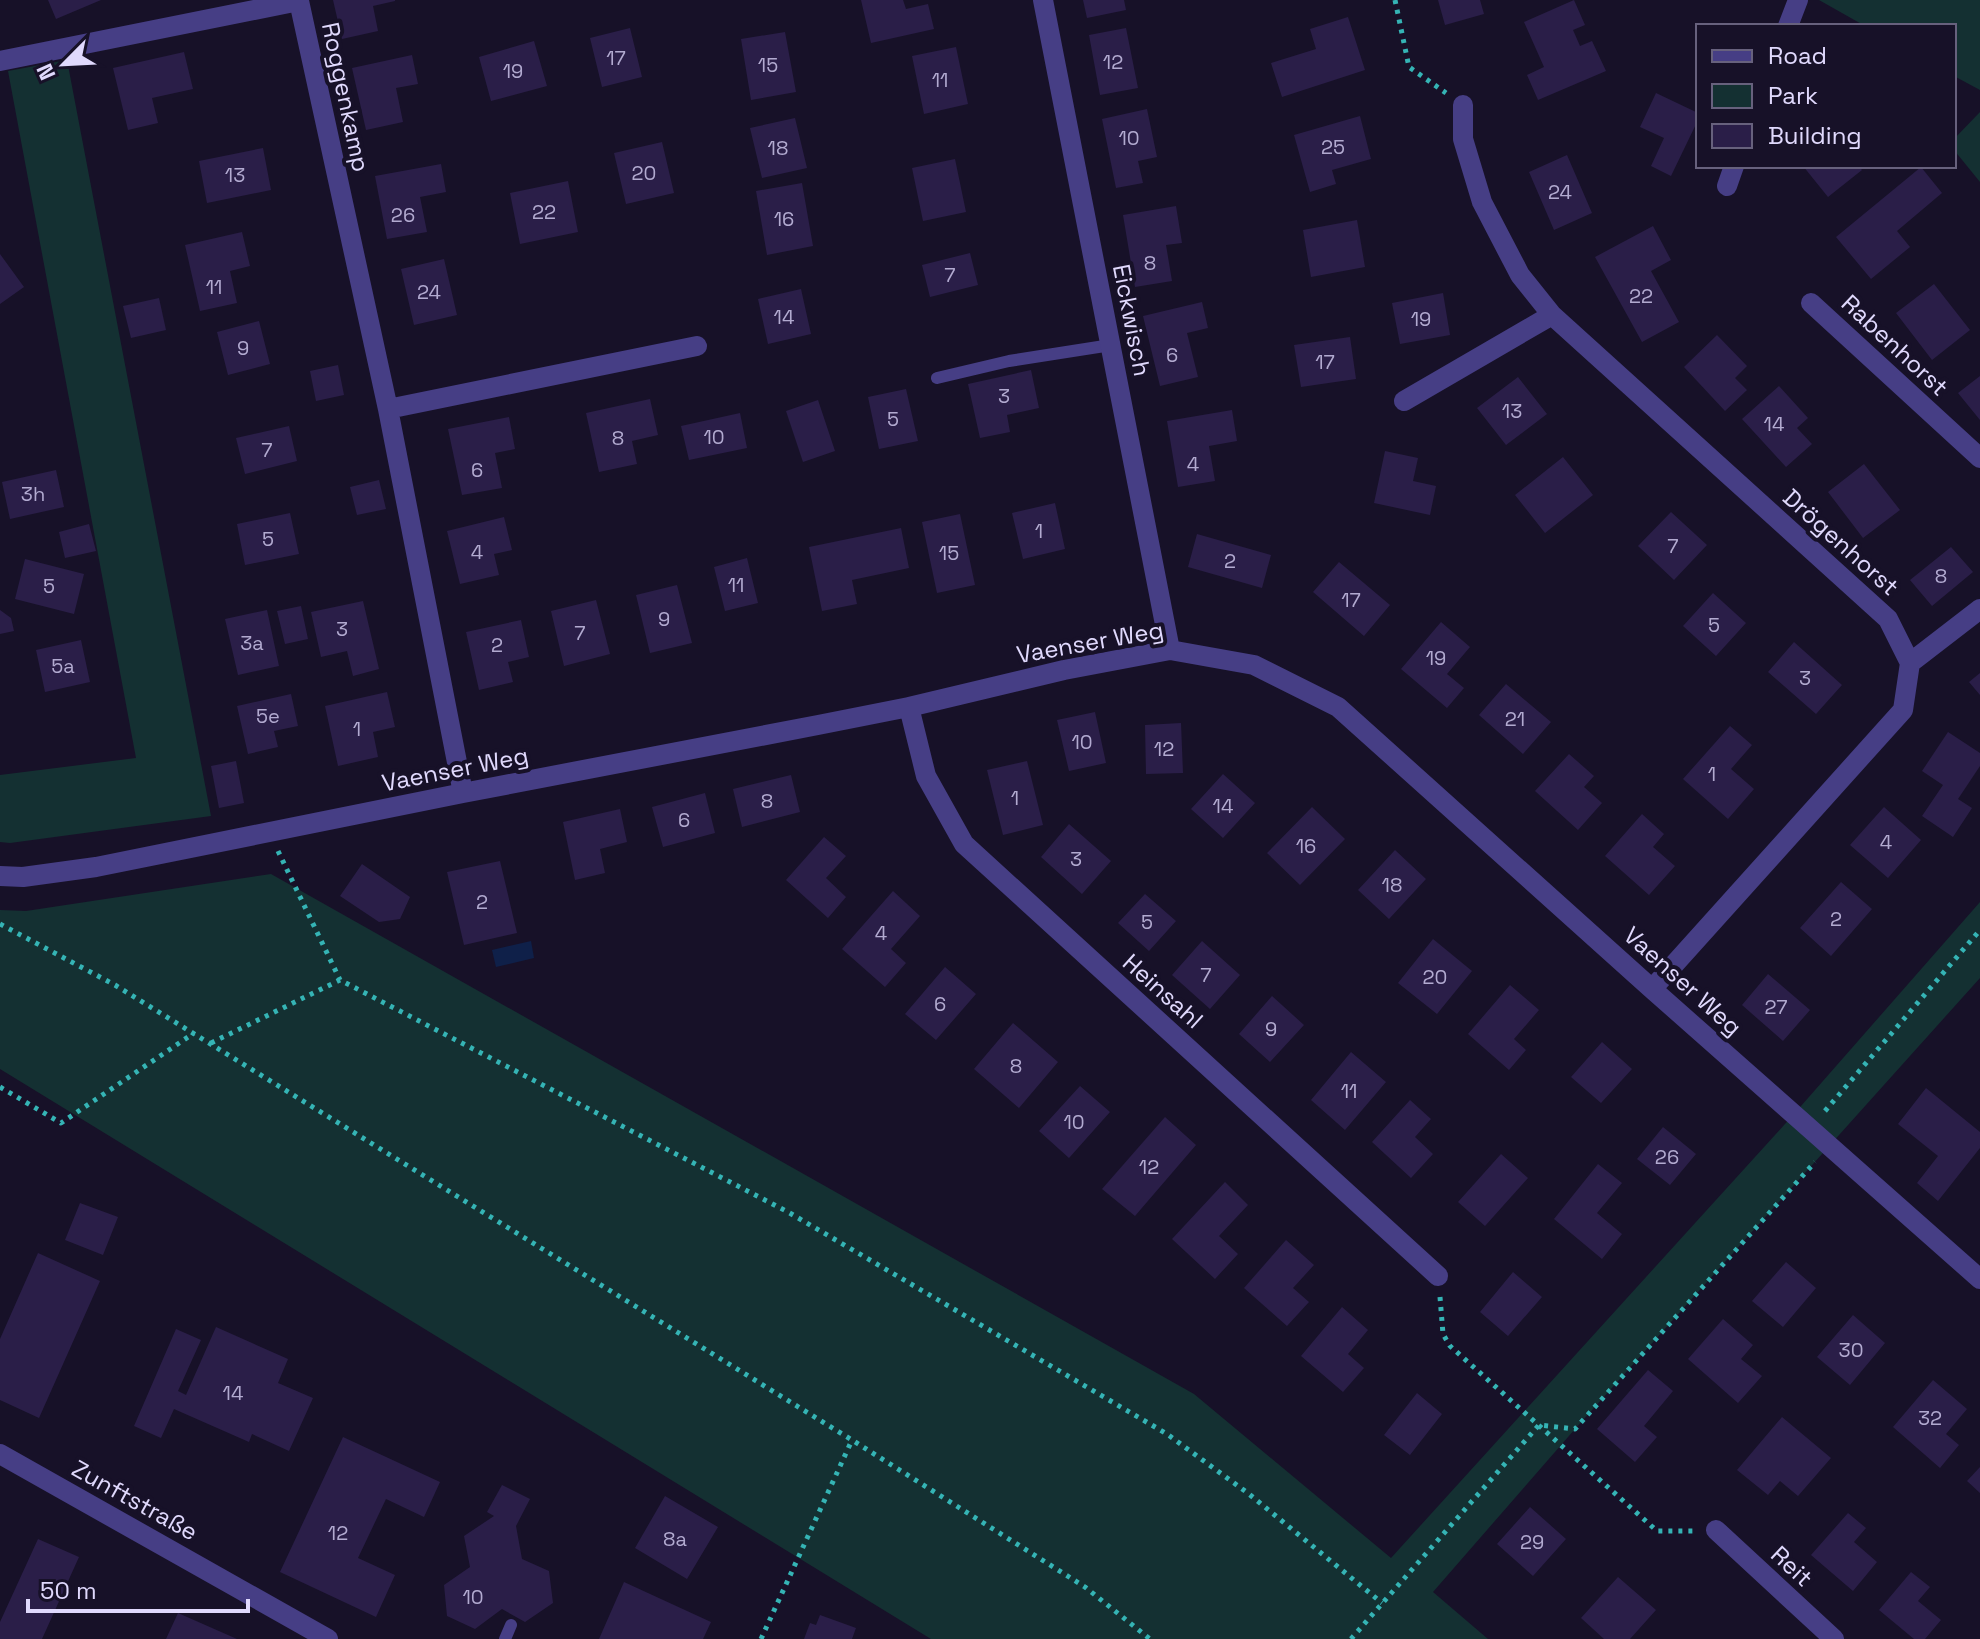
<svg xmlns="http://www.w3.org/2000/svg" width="1980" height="1639" viewBox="0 0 1980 1639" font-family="'Space Grotesk',sans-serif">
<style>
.green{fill:#143032}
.water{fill:#0f2049}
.building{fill:#2a1e48}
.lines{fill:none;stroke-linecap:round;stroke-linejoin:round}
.path{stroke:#35b4b5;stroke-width:5;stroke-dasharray:4 6;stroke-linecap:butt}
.lane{stroke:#463e85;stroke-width:12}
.street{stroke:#463e85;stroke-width:20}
.labels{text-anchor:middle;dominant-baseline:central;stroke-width:8;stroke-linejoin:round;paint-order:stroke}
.number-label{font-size:20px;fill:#b2aad0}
.street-label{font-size:24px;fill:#e0d9fd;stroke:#171128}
</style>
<rect width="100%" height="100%" fill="#171128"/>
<path class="green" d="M 1819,0 L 1980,0 L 1980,90 L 1954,76 L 1954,26 L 1865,26 Z
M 67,60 L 211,816 L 10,843 L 0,842 L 0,775 L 136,758 L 8,71 Z
M 1980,112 L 1980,182 L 1954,150 L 1954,139 Z
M 271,874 L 1194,1394 L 1391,1558 L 1794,1114 L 1980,902 L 1980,978 L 1575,1429 L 1433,1592 L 1488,1639 L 931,1639 L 0,1069 L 0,910 L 26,911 Z"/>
<path class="water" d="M 531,941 L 534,958 L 496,967 L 492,950 Z"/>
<path class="building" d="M 48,0 L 101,0 L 56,19 Z
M 333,0 L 395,0 L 395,1 L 373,6 L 378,31 L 342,39 Z
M 861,0 L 903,0 L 906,9 L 928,4 L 934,29 L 871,43 Z
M 1083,0 L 1124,0 L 1126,10 L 1087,18 Z
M 1438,0 L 1480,0 L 1484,14 L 1445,25 Z
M 1574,0 L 1585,25 L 1573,30 L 1580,46 L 1592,41 L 1606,71 L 1538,100 L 1527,75 L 1544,67 L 1524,22 Z
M 1348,17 L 1365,70 L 1282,97 L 1271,63 L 1316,49 L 1310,29 Z
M 630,28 L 642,77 L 602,87 L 590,38 Z
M 1126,28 L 1138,88 L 1100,95 L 1089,35 Z
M 785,32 L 796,92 L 751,100 L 741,39 Z
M 534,41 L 547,86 L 491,101 L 479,57 Z
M 956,47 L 968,104 L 924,114 L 912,56 Z
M 184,52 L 193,89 L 152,98 L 158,123 L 128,130 L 113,68 Z
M 412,55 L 418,84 L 396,88 L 403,122 L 366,130 L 352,68 Z
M 1656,93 L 1698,113 L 1698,120 L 1671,176 L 1651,166 L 1664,138 L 1640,127 Z
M 1147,109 L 1157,157 L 1138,161 L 1143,183 L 1116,188 L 1102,119 Z
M 1360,116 L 1371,159 L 1332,170 L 1336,184 L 1310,192 L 1294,135 Z
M 795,118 L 807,168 L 762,178 L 750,128 Z
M 662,142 L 674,193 L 626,204 L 614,153 Z
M 263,148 L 271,190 L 207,203 L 199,161 Z
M 1567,155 L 1592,213 L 1554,230 L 1529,172 Z
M 955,159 L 966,212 L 923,221 L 912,168 Z
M 441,164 L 446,192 L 420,197 L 427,232 L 387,239 L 375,176 Z
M 1803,166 L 1858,166 L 1862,170 L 1828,197 Z
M 1921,167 L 1942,193 L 1897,231 L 1910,247 L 1871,279 L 1836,237 Z
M 568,181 L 578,232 L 520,244 L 510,193 Z
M 802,183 L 813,246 L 767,255 L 756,191 Z
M 1176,206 L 1182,243 L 1166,245 L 1172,281 L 1135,287 L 1123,215 Z
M 1357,220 L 1365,267 L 1311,277 L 1303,230 Z
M 1653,226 L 1671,260 L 1651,271 L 1679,322 L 1642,342 L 1595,257 Z
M 242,232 L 250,266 L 230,271 L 237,303 L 200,311 L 185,245 Z
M 970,253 L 978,285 L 930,297 L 922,265 Z
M 0,254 L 24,287 L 0,304 Z
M 444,259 L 457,315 L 414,325 L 401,269 Z
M 1934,284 L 1970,330 L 1932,360 L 1896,313 Z
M 801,289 L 811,334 L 768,344 L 758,299 Z
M 1443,293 L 1450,335 L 1400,344 L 1392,303 Z
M 159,298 L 166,330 L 131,338 L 123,306 Z
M 1202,302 L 1208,328 L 1187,333 L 1198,377 L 1160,386 L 1143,316 Z
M 259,321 L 270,364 L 228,375 L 217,332 Z
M 1717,335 L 1747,366 L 1735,378 L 1747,390 L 1725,411 L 1684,367 Z
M 1350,337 L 1356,379 L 1301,387 L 1294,345 Z
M 338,365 L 344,395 L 316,401 L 310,371 Z
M 1031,370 L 1039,408 L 1007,415 L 1010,432 L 980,438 L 968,384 Z
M 1980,376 L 1980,420 L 1958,393 Z
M 1518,377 L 1547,414 L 1506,445 L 1477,408 Z
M 1779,386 L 1808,418 L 1797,428 L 1812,444 L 1786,467 L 1742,419 Z
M 906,389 L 918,441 L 879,449 L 868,397 Z
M 650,399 L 658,435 L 632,441 L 637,464 L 599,472 L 586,413 Z
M 818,400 L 835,451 L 803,462 L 786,411 Z
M 1232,410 L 1237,441 L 1209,446 L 1215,481 L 1178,487 L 1167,421 Z
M 740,413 L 747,448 L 689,460 L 681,426 Z
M 509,417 L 515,449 L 495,453 L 502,488 L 462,495 L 448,429 Z
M 289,426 L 297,461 L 245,474 L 236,438 Z
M 1385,451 L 1418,458 L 1413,481 L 1436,486 L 1430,515 L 1374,503 Z
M 1563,457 L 1593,495 L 1545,533 L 1515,495 Z
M 1864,464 L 1900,510 L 1863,538 L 1828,492 Z
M 56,470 L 64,507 L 10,519 L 2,482 Z
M 379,480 L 386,509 L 357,515 L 350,487 Z
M 1055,503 L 1065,549 L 1023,559 L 1012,513 Z
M 1671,512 L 1707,545 L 1674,580 L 1638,546 Z
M 290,513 L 299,554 L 245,565 L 237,524 Z
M 960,514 L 975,585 L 937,593 L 922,522 Z
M 504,517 L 512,550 L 494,554 L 499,575 L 460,584 L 447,531 Z
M 89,524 L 96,551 L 65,558 L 59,532 Z
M 901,528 L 909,568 L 852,580 L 857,604 L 822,611 L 809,547 Z
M 1197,534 L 1271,555 L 1262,588 L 1188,567 Z
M 1951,547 L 1973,572 L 1932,606 L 1910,580 Z
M 747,558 L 758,603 L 725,611 L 714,567 Z
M 25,559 L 84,574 L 74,614 L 15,599 Z
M 1339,562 L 1390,605 L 1364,636 L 1313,592 Z
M 677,585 L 692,643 L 650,653 L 636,595 Z
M 1713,593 L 1746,623 L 1716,656 L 1683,626 Z
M 596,600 L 610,654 L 564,666 L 551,611 Z
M 363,601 L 379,669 L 353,676 L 347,651 L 321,657 L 311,612 Z
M 301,606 L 308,639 L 285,644 L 277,611 Z
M 0,610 L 11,618 L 14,631 L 0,634 Z
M 267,610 L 279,666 L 238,675 L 225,619 Z
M 521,620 L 529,657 L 508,662 L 513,682 L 479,690 L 466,632 Z
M 1441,622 L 1470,647 L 1447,674 L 1464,688 L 1447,708 L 1401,669 Z
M 81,640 L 90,682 L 45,692 L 36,650 Z
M 1794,642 L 1842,685 L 1816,714 L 1768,672 Z
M 1980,673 L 1980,695 L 1969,682 Z
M 1506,684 L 1551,722 L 1523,754 L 1479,715 Z
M 387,692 L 395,727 L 373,732 L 378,757 L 338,766 L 325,706 Z
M 291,694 L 298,726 L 274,731 L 278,747 L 248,754 L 237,706 Z
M 1095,712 L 1106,763 L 1069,771 L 1057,720 Z
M 1181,723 L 1183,773 L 1146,774 L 1145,725 Z
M 1730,726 L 1752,745 L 1731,769 L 1754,789 L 1728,819 L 1683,779 Z
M 1948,732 L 1980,753 L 1980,766 L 1958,799 L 1972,808 L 1953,837 L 1922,816 L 1943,785 L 1922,771 Z
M 1569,754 L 1594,776 L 1584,787 L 1602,803 L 1578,830 L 1535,791 Z
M 236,761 L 244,803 L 219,808 L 211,766 Z
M 1027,761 L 1043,825 L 1003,835 L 987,770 Z
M 1223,774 L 1255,803 L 1223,838 L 1191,809 Z
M 791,775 L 800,812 L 742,827 L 733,789 Z
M 705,793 L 715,833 L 663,847 L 652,807 Z
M 1312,807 L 1345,839 L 1300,885 L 1267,853 Z
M 1884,807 L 1921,840 L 1888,878 L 1850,845 Z
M 620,809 L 627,842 L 600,849 L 605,873 L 575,880 L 563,822 Z
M 1642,814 L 1664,834 L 1653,847 L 1675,866 L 1649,895 L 1605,856 Z
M 1069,824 L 1111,861 L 1082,894 L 1041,857 Z
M 824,837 L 846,856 L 826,878 L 846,897 L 828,918 L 786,880 Z
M 1395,850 L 1426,879 L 1389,919 L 1358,890 Z
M 500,861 L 517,933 L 464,945 L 447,872 Z
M 362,864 L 410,897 L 400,919 L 379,922 L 340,896 Z
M 1841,882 L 1872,909 L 1831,956 L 1800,928 Z
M 893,891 L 920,916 L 891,949 L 906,963 L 885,987 L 842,949 Z
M 1145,894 L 1176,921 L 1149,951 L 1118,923 Z
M 1433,939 L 1472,971 L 1437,1014 L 1398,983 Z
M 1202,941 L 1240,975 L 1210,1009 L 1172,975 Z
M 945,967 L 976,994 L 936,1040 L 905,1014 Z
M 1768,974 L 1810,1010 L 1783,1041 L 1742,1005 Z
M 1510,985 L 1539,1010 L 1514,1039 L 1526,1050 L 1509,1070 L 1468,1034 Z
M 1272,996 L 1304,1025 L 1270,1062 L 1239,1034 Z
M 1013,1023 L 1058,1062 L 1019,1108 L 974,1069 Z
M 1602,1042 L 1632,1069 L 1601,1103 L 1571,1077 Z
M 1351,1052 L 1386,1082 L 1345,1130 L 1311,1100 Z
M 1080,1086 L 1110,1112 L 1069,1158 L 1039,1131 Z
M 1926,1088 L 1980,1132 L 1980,1148 L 1938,1201 L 1917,1183 L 1938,1156 L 1898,1124 Z
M 1410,1100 L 1431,1119 L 1415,1137 L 1433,1154 L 1411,1178 L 1372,1142 Z
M 1165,1117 L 1196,1145 L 1135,1216 L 1102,1189 Z
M 1663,1127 L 1696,1154 L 1670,1185 L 1637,1159 Z
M 1501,1154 L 1528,1178 L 1485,1226 L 1458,1202 Z
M 1598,1164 L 1622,1183 L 1597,1213 L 1622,1234 L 1602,1259 L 1554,1219 Z
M 1225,1182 L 1248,1205 L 1219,1236 L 1238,1254 L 1215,1279 L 1172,1239 Z
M 80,1203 L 118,1217 L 103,1255 L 65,1240 Z
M 1286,1240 L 1314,1265 L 1293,1288 L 1309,1302 L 1287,1326 L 1244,1288 Z
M 38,1253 L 100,1281 L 39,1418 L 0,1400 L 0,1339 Z
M 1786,1262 L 1816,1288 L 1783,1327 L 1752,1301 Z
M 1513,1272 L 1542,1297 L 1508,1336 L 1480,1312 Z
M 1342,1307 L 1368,1330 L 1348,1354 L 1364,1368 L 1343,1392 L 1301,1356 Z
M 1853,1315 L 1885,1343 L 1850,1385 L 1817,1357 Z
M 1723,1319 L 1753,1345 L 1741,1359 L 1762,1376 L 1738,1403 L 1688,1359 Z
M 216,1327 L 288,1359 L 278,1383 L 313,1398 L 289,1451 L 252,1434 L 249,1442 L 174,1409 L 161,1438 L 134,1426 L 176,1329 L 201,1340 L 178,1391 L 186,1395 Z
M 1648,1370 L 1673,1391 L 1644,1426 L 1657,1437 L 1635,1462 L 1597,1429 Z
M 1933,1380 L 1967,1409 L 1946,1434 L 1959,1445 L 1940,1468 L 1893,1427 Z
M 1417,1393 L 1442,1414 L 1410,1455 L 1384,1435 Z
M 1782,1417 L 1831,1458 L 1798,1496 L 1780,1481 L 1768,1495 L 1737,1470 Z
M 343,1437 L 440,1482 L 424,1517 L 386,1499 L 358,1558 L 395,1575 L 376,1617 L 280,1572 Z
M 1980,1467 L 1980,1493 L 1967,1481 Z
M 502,1485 L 530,1499 L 516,1526 L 522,1559 L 549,1571 L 553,1603 L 525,1622 L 502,1609 L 475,1629 L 447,1616 L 444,1585 L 470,1567 L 464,1536 L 494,1516 L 487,1512 Z
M 665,1496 L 718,1527 L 687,1579 L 635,1548 Z
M 1530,1507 L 1566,1539 L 1533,1576 L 1497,1544 Z
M 1848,1513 L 1866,1528 L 1854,1542 L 1877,1562 L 1853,1591 L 1811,1555 Z
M 38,1539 L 79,1557 L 42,1639 L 0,1639 L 0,1622 Z
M 1911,1572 L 1930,1587 L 1918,1601 L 1941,1620 L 1925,1639 L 1914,1639 L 1879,1610 Z
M 1618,1577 L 1656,1610 L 1630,1639 L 1604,1639 L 1581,1618 Z
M 624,1582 L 711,1622 L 703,1639 L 599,1639 Z
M 178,1613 L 237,1639 L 166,1639 Z
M 820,1615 L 856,1628 L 852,1639 L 804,1639 L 810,1623 L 816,1625 Z"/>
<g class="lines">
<path class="path" d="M 1395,0 L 1409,67 L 1446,93
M 278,851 L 340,980
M 0,924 L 115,985 L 852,1440 L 1085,1587 L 1150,1639
M 211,1043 L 340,980 L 788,1212 L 1167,1434 L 1249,1494 L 1382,1603
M 0,1087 L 61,1123 L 194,1033
M 1825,1111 L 1980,930
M 1440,1297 L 1443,1334 L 1450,1346 L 1657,1531 L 1695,1531
M 761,1639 L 852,1440
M 1351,1639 L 1539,1425 L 1575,1429 L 1815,1162"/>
<path class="lane" d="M 937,378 L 1009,361 L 1111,345
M 505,1639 L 511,1625"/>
<path class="street" d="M 1043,0 L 1170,650
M 1788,26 L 1798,0
M 0,61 L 299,1 L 388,409 L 463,793
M 1463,105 L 1463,139 L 1482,202 L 1520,275 L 1552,315 L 1888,619 L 1910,663 L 1903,710 L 1652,989
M 1727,186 L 1734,166
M 1811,303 L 1980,458
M 1404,401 L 1552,315
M 388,409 L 697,346
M 1910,663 L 1980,609
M 909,707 L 926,776 L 964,844 L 1438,1276
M 0,876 L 23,877 L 96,867 L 463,793 L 818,725 L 909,707 L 1064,670 L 1170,650 L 1254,665 L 1338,707 L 1652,989 L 1980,1279
M 0,1454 L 328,1639
M 1716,1530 L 1834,1639"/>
</g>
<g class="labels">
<g class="number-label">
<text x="616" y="58">17</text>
<text x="1113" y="62">12</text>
<text x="768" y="65">15</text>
<text x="513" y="71">19</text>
<text x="940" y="80">11</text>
<text x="1129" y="138">10</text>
<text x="1333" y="147">25</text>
<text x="778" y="148">18</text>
<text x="644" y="173">20</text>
<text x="235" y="175">13</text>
<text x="1560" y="192">24</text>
<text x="544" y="212">22</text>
<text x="403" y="215">26</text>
<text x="784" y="219">16</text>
<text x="1150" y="263">8</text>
<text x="950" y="275">7</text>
<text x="214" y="287">11</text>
<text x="429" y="292">24</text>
<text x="1641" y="296">22</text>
<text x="784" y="317">14</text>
<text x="1421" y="319">19</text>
<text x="243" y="348">9</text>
<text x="1172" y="355">6</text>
<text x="1325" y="362">17</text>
<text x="1004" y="396">3</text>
<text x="1512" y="411">13</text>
<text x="893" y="419">5</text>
<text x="1774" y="424">14</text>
<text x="714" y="437">10</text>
<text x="618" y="438">8</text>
<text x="267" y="450">7</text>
<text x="1193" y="464">4</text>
<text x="477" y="470">6</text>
<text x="33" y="494">3h</text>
<text x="1039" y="531">1</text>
<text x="268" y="539">5</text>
<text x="1673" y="546">7</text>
<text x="477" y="552">4</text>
<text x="949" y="553">15</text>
<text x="1230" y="561">2</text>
<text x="1941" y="576">8</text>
<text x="736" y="585">11</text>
<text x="49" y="586">5</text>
<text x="1351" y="600">17</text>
<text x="664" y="619">9</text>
<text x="1714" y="625">5</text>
<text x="342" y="629">3</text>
<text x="580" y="633">7</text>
<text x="252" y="643">3a</text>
<text x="497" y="645">2</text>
<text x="1436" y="658">19</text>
<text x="63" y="666">5a</text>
<text x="1805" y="678">3</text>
<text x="268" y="716">5e</text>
<text x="1515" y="719">21</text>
<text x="357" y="729">1</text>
<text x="1082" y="742">10</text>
<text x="1164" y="749">12</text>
<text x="1712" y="774">1</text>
<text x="1015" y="798">1</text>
<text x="767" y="801">8</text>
<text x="1223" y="806">14</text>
<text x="684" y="820">6</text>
<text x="1886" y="842">4</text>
<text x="1306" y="846">16</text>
<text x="1076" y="859">3</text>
<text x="1392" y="885">18</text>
<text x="482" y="902">2</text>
<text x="1836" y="919">2</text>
<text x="1147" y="922">5</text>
<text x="881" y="933">4</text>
<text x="1206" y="975">7</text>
<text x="1435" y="977">20</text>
<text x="940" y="1004">6</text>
<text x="1776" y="1007">27</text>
<text x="1271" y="1029">9</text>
<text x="1016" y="1066">8</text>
<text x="1349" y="1091">11</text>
<text x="1074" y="1122">10</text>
<text x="1667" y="1157">26</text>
<text x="1149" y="1167">12</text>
<text x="1851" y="1350">30</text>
<text x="233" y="1393">14</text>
<text x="1930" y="1418">32</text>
<text x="338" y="1533">12</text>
<text x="675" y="1539">8a</text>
<text x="1532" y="1542">29</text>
<text x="473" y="1597">10</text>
</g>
<g class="street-label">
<text transform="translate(346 97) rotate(78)">Roggenkamp</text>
<text transform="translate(1132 320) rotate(79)">Eickwisch</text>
<text transform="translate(1895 345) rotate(43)">Rabenhorst</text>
<text transform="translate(1841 542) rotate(42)">Drögenhorst</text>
<text transform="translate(1090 642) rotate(-10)">Vaenser Weg</text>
<text transform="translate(455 769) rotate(-11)">Vaenser Weg</text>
<text transform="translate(1683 981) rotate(42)">Vaenser Weg</text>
<text transform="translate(1163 991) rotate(42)">Heinsahl</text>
<text transform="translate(135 1500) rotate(29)">Zunftstraße</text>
<text transform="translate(1792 1566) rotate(43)">Reit</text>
</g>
</g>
<rect x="1696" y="24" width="260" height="144" fill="#171128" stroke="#67617d" stroke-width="2"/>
<rect x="1712" y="50" width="40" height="12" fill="#463e85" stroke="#67617d" stroke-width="2"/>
<text x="1768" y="64" font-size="24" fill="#e0d9fd">Road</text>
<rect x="1712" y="84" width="40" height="24" fill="#143032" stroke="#67617d" stroke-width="2"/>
<text x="1768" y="104" font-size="24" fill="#e0d9fd">Park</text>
<rect x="1712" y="124" width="40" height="24" fill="#2a1e48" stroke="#67617d" stroke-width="2"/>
<text x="1768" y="144" font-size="24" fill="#e0d9fd">Building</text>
<g transform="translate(64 64) rotate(246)" stroke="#171128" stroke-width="6" paint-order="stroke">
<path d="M0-6L14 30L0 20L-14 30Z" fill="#e0d9fd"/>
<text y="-12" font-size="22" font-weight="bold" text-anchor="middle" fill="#e0d9fd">N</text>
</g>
<path d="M28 1599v12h220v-12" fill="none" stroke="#e0d9fd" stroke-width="4"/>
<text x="40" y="1599" font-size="24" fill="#e0d9fd" stroke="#171128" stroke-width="6" paint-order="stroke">50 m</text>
</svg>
